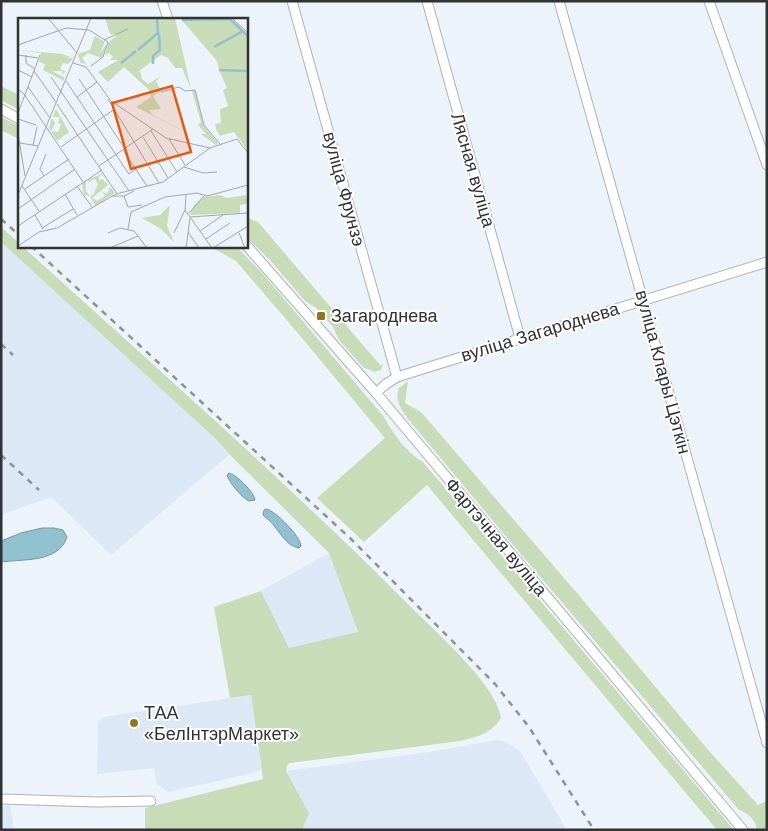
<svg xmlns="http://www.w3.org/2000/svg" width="768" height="831" viewBox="0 0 768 831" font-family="Arial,sans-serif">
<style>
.built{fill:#dce8f5}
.green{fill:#c8dcb8}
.water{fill:#91c1cf;stroke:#7496a1}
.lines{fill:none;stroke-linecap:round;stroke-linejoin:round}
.minor-casing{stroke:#acb2b9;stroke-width:11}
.minor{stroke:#fff;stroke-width:9}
.rail{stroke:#8e9298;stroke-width:2.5;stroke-dasharray:6 6;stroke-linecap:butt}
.poi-dot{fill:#90771c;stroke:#fff;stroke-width:2}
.labels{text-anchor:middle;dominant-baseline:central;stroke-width:4;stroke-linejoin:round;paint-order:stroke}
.street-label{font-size:18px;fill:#303336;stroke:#fff}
.poi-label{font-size:18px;fill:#303336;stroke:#fff;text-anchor:start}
.inset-river{fill:none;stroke:#91c1cf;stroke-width:2.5}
.inset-road{fill:none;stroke:#a1a6ac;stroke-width:1}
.view{fill:#e8590c;fill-opacity:0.15;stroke:#e8590c;stroke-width:2.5}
.inset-edge{fill:none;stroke:#303336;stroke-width:2.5}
</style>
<rect width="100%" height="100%" fill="#edf3fb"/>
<path class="built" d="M 1,242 L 138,366 L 217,440 L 229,455 L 111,555 L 51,497 L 1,515 Z
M 329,553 L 358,633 L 289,648 L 261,591 Z
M 251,695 L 261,771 L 168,792 L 156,783 L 154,768 L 97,774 L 98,722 L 103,717 Z
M 498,740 L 506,742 L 520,751 L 567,830 L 302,830 L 309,813 L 286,771 L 429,752 Z
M 10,805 L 14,830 L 1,830 L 1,807 Z"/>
<path class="green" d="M 1,86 L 19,95 L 19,110 L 1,100 Z
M 1,117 L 19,126 L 19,139 L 1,130 Z
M 246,217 L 258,222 L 380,365 L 383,364 L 381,370 L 374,372 L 363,367 L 339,340 L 333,327 L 316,308 L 305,301 L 270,260 L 246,237 Z
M 1,227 L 19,243 L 19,246 L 22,246 C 152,364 283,479 407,603 C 431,628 497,684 501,718 C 491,734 477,737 460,741 L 290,763 L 287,765 L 286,771 L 309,813 L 302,830 L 145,830 L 145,808 L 263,779 L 251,695 L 230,698 L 214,607 L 261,591 L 289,648 L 358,632 L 329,553 L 230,455 L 217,440 L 1,242 Z
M 209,246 L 236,246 L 263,274 L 384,417 C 393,434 406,452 423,462 L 734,830 L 717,830 L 427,485 L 364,542 L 317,498 L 385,438 L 297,332 L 236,261 Z
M 408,381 L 405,403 L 421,412 L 577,593 L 709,751 L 758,805 L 767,801 L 767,830 L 757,830 C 756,820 748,813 739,810 L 514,546 L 408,419 C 401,409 394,400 399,388 Z"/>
<path class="water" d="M 229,473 C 237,475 254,492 255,500 L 249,501 C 242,498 229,482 227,475 Z
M 266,509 C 276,511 301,537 301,546 L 299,548 C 287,546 282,535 275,527 C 272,522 267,519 263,515 L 264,510 Z
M 42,528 L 54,528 L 63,530 L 67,537 C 59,563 22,559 1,562 L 1,541 L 21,533 Z"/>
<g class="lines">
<defs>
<path id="minor" d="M 162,1 L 168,19
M 292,1 L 397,377
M 427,1 L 520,338
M 559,1 L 767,743
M 709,1 L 767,165
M 1,109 L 19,119
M 246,245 L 376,393 L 743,830
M 376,393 L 386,384 L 397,377 L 767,262
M 1,799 L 97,802 L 151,801"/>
</defs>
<use href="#minor" class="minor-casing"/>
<use href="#minor" class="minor"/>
<path class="rail" d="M 1,219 L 19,235
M 31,246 L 351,539 L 495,684 L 529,727 L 594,830
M 1,344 L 13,355
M 1,455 L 39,490"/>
</g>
<g class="poi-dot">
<rect x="316" y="311" width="10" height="10" rx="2.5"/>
<circle cx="134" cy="723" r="5"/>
</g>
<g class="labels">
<g class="street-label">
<text transform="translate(473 170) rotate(74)">Лясная вуліца</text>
<text transform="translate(344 189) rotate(75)">вуліца Фрунзэ</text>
<text transform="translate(540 332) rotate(-17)">вуліца Загароднева</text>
<text transform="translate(663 372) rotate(75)">вуліца Клары Цэткін</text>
<text transform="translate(496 537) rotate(50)">Фартэчная вуліца</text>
</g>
<g class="poi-label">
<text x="331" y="316">Загароднева</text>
<text x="144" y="713">ТАА<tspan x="144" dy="21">«БелІнтэрМаркет»</tspan></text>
</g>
</g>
<g transform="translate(18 18)">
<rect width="230" height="230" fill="#edf3fb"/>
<path d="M 87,0 L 157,0 L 173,71 L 164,50 L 157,50 L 150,40 L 143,37 L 118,55 L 122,53 L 124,61 L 130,66 L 143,58 L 138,63 L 143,73 L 135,78 L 143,91 L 131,92 L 135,97 L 195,128 L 118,89 L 133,79 L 131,72 L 106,49 L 90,64 L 80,54 L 100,42 L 92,42 L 95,39 L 91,35 L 87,38 L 90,25 L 99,17 L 92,16 ZM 162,0 L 211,0 L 230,18 L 230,53 L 201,51 L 199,43 ZM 77,18 L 87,24 L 82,35 L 89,26 L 84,40 L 70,35 L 64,40 L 69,47 L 62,44 L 60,36 L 72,32 ZM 0,32 L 44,36 L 56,40 L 46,38 L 55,41 L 50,46 L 45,45 L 42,51 L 47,53 L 45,57 L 44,53 L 34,53 L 46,59 L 46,63 L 25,52 L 27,46 L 21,44 L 23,35 ZM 201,52 L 230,54 L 230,133 L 216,114 L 202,118 L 198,111 L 197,106 L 203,105 L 202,91 L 210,88 L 205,72 L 209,70 ZM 177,72 L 186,108 L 200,125 L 198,127 L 183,116 L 188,116 L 180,107 L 183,104 L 174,73 ZM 38,91 L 51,114 L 39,123 L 31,110 L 34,100 L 37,105 L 33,113 L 40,114 L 43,106 L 40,105 L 42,99 L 35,99 ZM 84,156 L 91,166 L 84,157 L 81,159 L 81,163 L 84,161 L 90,167 L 74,180 L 79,183 L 87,178 L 84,173 L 89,176 L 92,169 L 97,175 L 77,188 L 72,178 L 66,177 L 64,166 L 68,163 L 68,173 L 72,178 L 75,177 L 80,166 L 77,161 L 71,164 L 69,162 ZM 202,177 L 209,180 L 228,177 L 230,186 L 222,187 L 222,195 L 172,197 L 176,187 L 186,179 ZM 152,187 L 149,208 L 156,224 L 143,211 L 124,200 L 142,197 Z" fill="#c8dcb8"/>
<path class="inset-river" d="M 212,1 L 230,18M 164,2 L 212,1M 196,29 L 225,13M 120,32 L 140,15 L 139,0M 103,45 L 118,33M 135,46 L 135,38 L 142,32 L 141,16M 201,52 L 230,53"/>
<path class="inset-road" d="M 30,0 L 59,35M 214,0 L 230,15M 71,12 L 90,24 L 85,39 L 73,48M 86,22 L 110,11M 0,27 L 48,10 L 71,12M 0,37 L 20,40M 8,37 L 8,45 L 17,51M 55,45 L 68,49 L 93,83 L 148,120 L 192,130M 0,52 L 14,59M 16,53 L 38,84M 33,59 L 111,173M 61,61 L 107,131M 48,63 L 111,156 L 118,151M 10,69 L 32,100M 0,71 L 6,76 L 65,164M 143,74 L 161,69 L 167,73 L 177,72 L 186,107 L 202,126M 59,79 L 79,64M 90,81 L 141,165M 39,86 L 99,176M 0,95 L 22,37M 0,101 L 18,107M 133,113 L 159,154M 0,116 L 7,158M 125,119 L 150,160M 151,121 L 167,147M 2,125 L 20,128M 15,127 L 19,109M 43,129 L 95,92M 105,132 L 129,168M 81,148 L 135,111M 166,149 L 185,155 L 199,154M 26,158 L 22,151 L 28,136M 4,168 L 21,193M 59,168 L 74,189M 7,171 L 51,141M 47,176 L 59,197M 0,177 L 73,0M 94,178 L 106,178 L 116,173M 106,178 L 110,189 L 124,187M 0,191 L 57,151M 167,192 L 194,230M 171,195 L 186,178M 17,197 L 25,211M 172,199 L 230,195M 0,208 L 84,152M 24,210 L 55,191M 110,211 L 113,194 L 147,179 L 179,175 L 189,178 L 230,167M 182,213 L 205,197M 170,214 L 181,230M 90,215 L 102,210 L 116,213 L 129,230M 156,215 L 167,192 L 168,177M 221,215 L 227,230M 188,221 L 212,205M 0,228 L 21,214 L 39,210 L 98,176 L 145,164 L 192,130 L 219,121 L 230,135M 92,230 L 120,218M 168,230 L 172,200M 195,230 L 230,208"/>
<path class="view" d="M 154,68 L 173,134 L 113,151 L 94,85 Z"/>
<rect width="230" height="230" class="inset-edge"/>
</g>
<rect width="768" height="831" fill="none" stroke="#303336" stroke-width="5"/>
</svg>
